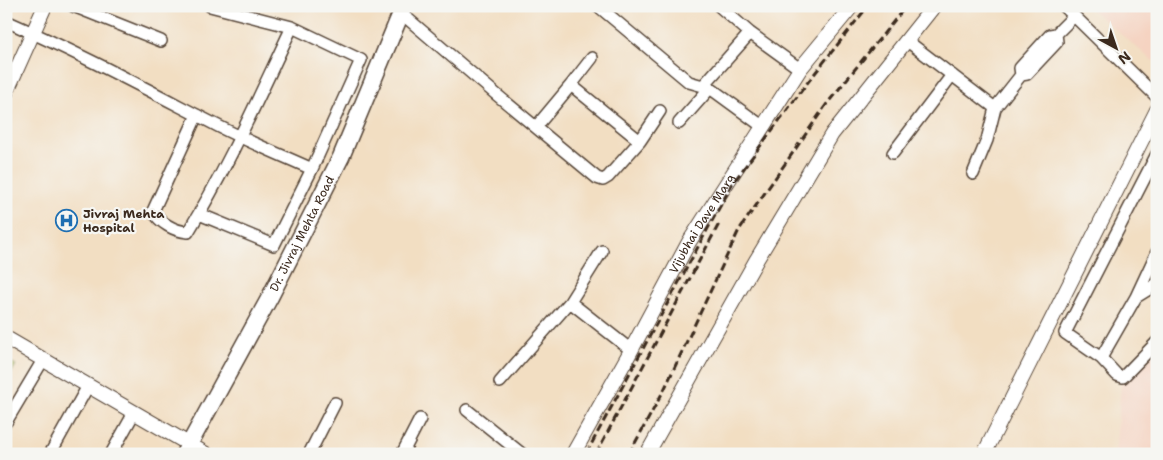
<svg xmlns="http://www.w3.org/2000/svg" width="1163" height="460" viewBox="0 0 1163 460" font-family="'Shantell Sans',sans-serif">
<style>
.built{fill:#f5d3c1}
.green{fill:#adbd60;stroke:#74743f}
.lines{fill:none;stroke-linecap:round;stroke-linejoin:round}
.minor-casing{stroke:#564537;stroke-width:14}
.tertiary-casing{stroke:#564537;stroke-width:16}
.secondary-casing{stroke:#564537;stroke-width:19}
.minor{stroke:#fff;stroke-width:11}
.tertiary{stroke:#fff;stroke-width:14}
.secondary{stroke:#fff;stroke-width:16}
.rail{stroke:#3b2a1e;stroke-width:3;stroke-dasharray:8 4;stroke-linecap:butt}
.labels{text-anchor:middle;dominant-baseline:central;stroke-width:4.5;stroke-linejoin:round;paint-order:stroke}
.poi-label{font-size:12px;font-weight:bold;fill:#3b2a1e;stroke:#f6f6f2;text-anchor:start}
.street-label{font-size:12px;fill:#3b2a1e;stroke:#f6f6f2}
</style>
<rect width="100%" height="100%" fill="#f6f6f2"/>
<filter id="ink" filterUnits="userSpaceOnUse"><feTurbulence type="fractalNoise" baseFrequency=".02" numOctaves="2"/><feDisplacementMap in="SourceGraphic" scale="10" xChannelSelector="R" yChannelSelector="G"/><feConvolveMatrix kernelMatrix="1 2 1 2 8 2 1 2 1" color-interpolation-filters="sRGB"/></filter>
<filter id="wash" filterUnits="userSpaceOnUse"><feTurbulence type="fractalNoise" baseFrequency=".0096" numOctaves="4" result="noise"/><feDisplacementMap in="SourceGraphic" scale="20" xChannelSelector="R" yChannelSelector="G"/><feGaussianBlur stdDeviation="1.12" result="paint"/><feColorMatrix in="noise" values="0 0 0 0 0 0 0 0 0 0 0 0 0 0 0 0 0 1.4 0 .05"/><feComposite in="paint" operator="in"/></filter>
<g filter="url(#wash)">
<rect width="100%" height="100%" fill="#f2dec2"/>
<path class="built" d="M 1087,6 L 1157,6 L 1157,58 L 1153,61 Z
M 1157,347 L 1157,454 L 1115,454 L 1121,385 Z"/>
<path class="green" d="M 6,359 L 16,365 L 6,382 Z"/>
</g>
<g filter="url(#ink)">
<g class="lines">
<defs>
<path id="minor" d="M 73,6 L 161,41
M 598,6 L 689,82 L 710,88 L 762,126
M 719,6 L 750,33 L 800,69
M 1064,6 L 1157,97
M 408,19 L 497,95 L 597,178 L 603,180 L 608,177 L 640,141 L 571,85 L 536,127
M 6,21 C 79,53 148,90 218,126 C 249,142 281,155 312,169 L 361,60 L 292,27 L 210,6
M 906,40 L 995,108
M 1021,75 L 1020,68 L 1050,35 L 1056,34 L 1074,16
M 571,85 L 592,58
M 703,86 L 750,33
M 197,115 L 153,211 C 160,223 174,231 188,232 C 228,167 259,96 292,27
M 679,123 L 710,88
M 640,141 L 660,111
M 893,153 L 952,75
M 973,174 L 987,140 L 995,108 L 1021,75 L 1027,74 L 1057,42 L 1056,34
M 199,214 L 274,245 L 312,169
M 1157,252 L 1136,297 L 1157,284
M 1136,297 L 1101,358 L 1065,333 L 1157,154
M 570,302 L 631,350
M 1101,358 L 1117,375 L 1123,377 L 1157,342
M 500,382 L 570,302 L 602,251
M 467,410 L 522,454
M 6,422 L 43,360
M 50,454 L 88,386
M 111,454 L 134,413
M 309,454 L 335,403
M 402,454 L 420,419"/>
<g id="tertiary">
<path d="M 6,93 L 45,6"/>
<path d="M 6,338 L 206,454"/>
<path id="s1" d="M 573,454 L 628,356 L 689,242 L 800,69 L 852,6"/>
<path d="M 647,454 L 757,259 L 832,134 L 934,6"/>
<path d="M 984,454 L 1157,110"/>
</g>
<g id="secondary">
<path id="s2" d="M 184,454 L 270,297 L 341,157 L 404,6"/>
</g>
</defs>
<use href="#minor" class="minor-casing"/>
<use href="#tertiary" class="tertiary-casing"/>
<use href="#secondary" class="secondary-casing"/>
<use href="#minor" class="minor"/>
<use href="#tertiary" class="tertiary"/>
<use href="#secondary" class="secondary"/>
<path class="rail" d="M 586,454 L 732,184 L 808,82 L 868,6
M 596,454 L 720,222
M 629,454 L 664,390 L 739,230 L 826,105 L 906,6"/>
</g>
</g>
<defs>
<symbol id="hospital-ring" viewBox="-11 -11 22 22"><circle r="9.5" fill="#f6f6f2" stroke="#1f6fb2" stroke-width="1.5"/><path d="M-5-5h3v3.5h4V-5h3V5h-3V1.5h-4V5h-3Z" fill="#1f6fb2"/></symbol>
</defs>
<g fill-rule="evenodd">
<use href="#hospital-ring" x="54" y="208" width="25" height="25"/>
</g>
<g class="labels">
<g class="poi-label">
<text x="83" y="214">Jivraj Mehta<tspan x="83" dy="14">Hospital</tspan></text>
</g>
<g class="street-label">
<text stroke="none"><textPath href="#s1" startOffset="264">Vijubhai Dave Marg</textPath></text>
<text stroke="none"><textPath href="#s2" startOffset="250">Dr. Jivraj Mehta Road</textPath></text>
</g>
</g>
<rect width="1163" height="460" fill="none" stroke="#f6f6f2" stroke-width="25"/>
<g transform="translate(1116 48) rotate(140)" stroke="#f6f6f2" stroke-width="4" paint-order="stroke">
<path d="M0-4L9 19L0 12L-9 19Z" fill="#3b2a1e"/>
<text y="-8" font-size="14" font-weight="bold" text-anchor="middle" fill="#3b2a1e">N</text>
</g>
</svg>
